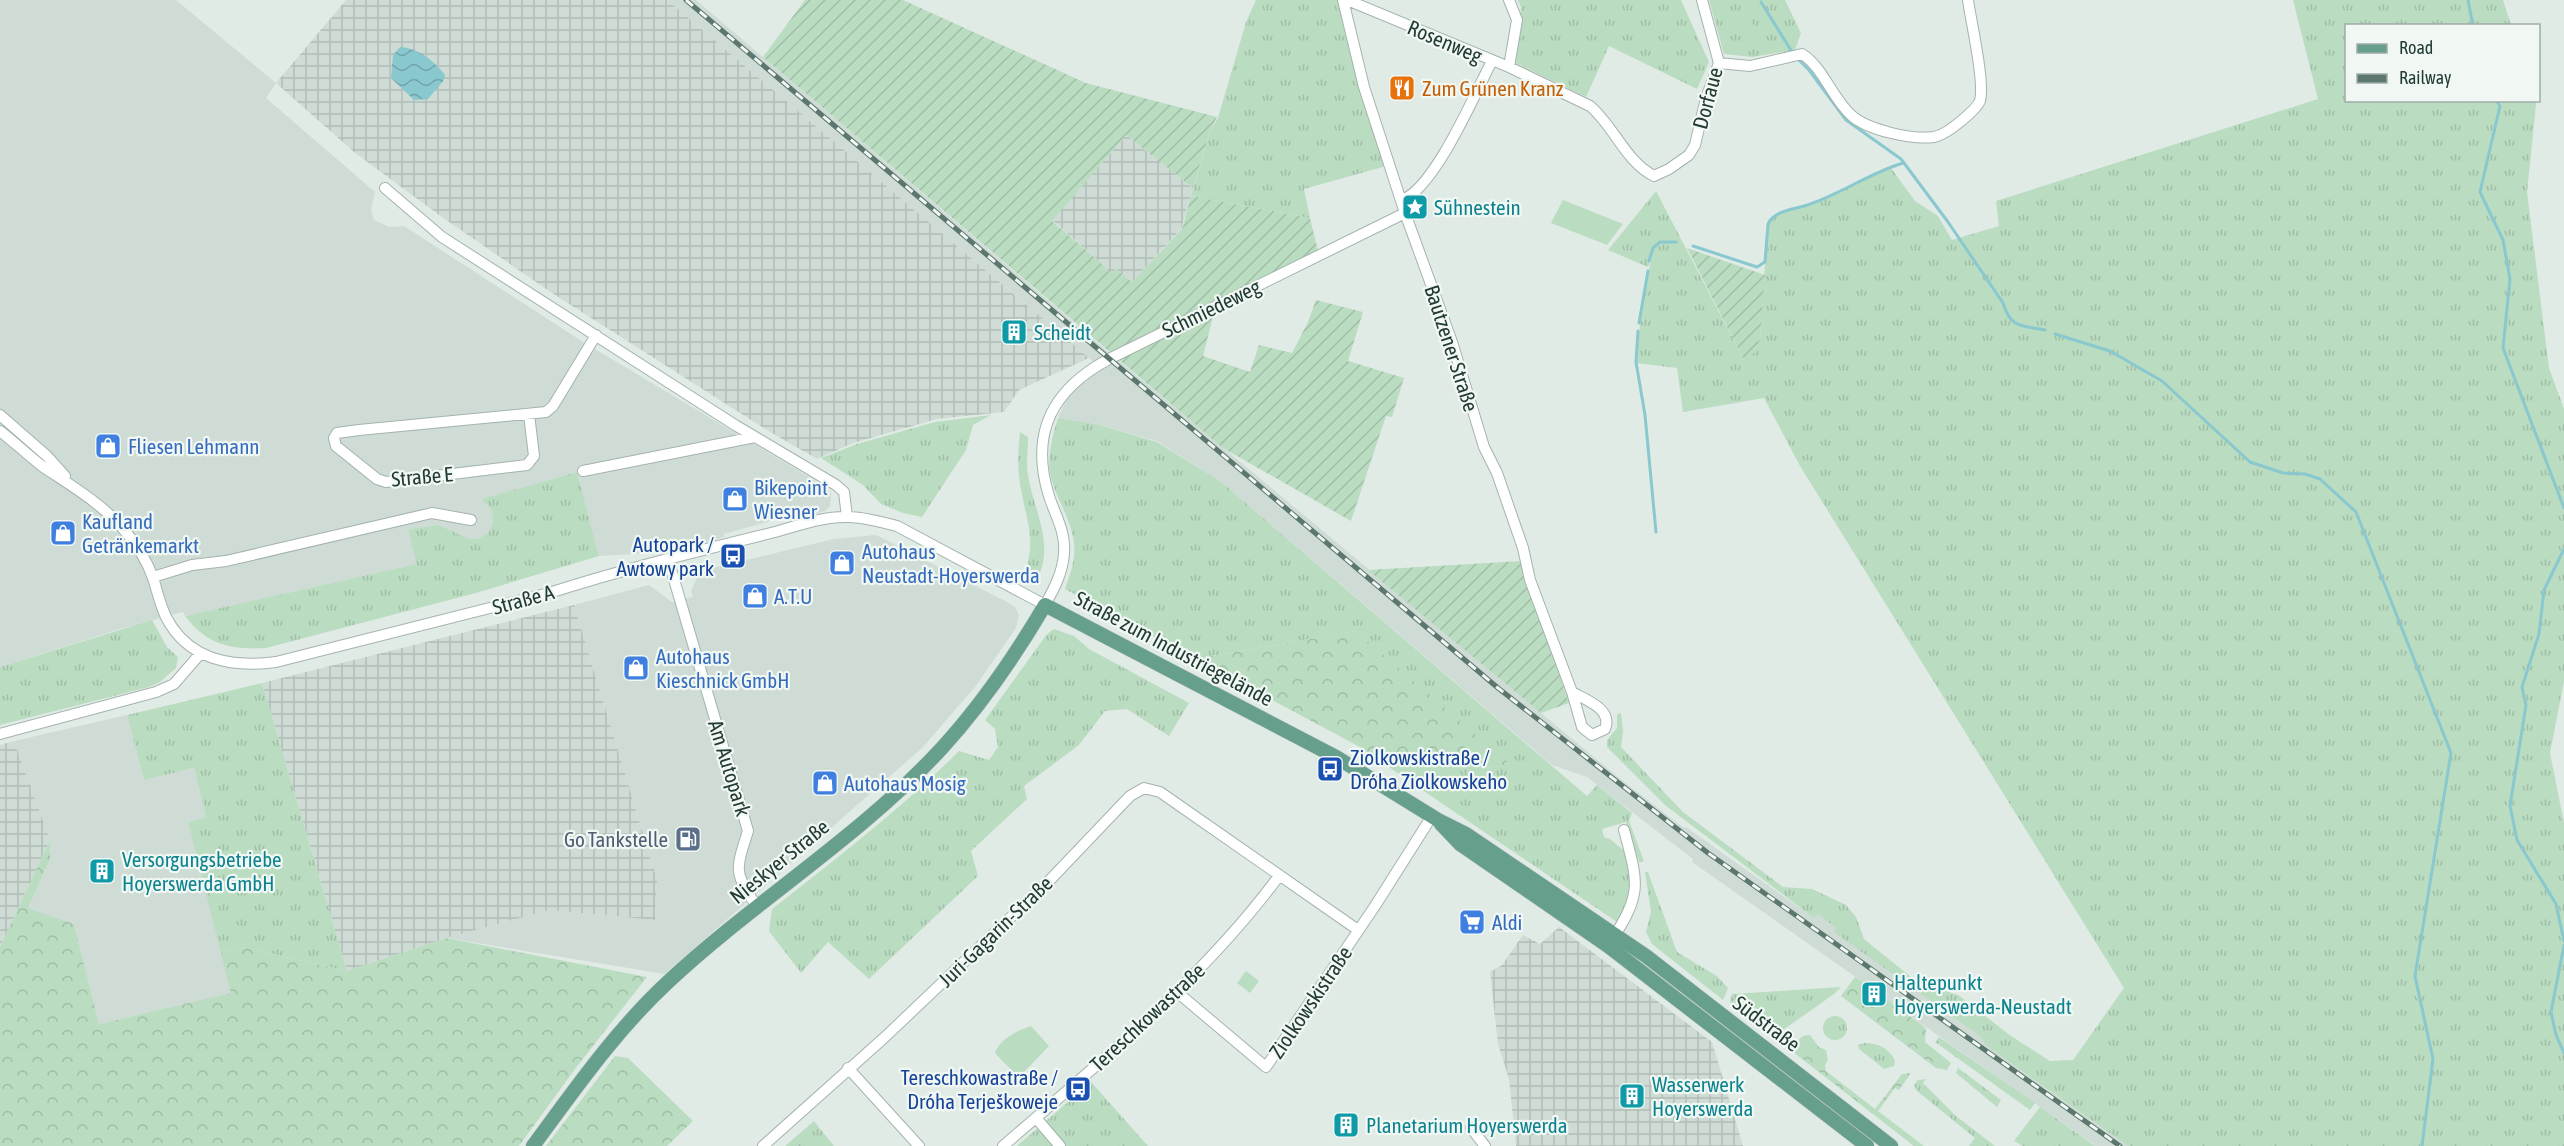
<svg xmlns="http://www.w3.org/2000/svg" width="2564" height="1146" viewBox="0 0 2564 1146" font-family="'Asap Condensed',sans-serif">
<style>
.built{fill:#cfdbd5}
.industrial{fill:url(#industrial-grid)}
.grass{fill:url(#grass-tufts)}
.forest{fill:url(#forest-crowns)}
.park{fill:#badcc1}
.garden{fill:url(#garden-furrows)}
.water{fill:url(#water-waves)}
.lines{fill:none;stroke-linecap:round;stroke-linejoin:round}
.stream{stroke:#8ac8cf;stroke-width:3}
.minor-casing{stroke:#a4b3ad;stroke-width:12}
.major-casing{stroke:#c1c8c6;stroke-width:15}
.minor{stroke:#fff;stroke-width:10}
.major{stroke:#679f8d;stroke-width:14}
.rail-casing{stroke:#5c776e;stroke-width:5}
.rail{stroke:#f1f8f4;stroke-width:3;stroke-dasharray:9;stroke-linecap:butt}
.labels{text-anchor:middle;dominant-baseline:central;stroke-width:4.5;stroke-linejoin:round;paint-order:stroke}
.street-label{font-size:21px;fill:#223b33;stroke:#f1f8f4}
.food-label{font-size:21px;fill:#c56008;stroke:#f1f8f4;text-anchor:start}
.culture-label{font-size:21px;fill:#0d838f;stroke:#f1f8f4;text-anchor:start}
.shop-label{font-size:21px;fill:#366cbe;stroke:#f1f8f4;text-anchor:start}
.transit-label{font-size:21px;fill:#164399;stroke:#f1f8f4;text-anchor:end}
.service-label{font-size:21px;fill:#4e5e75;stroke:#f1f8f4;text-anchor:end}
</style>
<defs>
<pattern id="industrial-grid" width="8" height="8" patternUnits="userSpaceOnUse" patternTransform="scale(1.5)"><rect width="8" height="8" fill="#cfdbd5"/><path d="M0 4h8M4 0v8" fill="none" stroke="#b1bdb7"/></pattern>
<pattern id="grass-tufts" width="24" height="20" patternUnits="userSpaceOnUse" patternTransform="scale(1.5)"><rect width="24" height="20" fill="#badcc1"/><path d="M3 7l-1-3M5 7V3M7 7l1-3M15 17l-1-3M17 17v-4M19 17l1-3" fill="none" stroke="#a0bea6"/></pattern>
<pattern id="forest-crowns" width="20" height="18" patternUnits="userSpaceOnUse" patternTransform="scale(1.5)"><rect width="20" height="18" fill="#badcc1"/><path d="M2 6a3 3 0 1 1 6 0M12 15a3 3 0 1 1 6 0" fill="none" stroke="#a0bea6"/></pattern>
<pattern id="garden-furrows" width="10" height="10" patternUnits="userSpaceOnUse" patternTransform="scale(1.5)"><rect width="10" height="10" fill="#badcc1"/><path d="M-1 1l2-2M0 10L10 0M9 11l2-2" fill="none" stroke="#a0bea6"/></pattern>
<pattern id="water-waves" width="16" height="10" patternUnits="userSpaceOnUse" patternTransform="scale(1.5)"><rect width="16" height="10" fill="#8ac8cf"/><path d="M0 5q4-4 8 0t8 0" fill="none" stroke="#70a4a9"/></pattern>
</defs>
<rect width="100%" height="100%" fill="#e1ebe6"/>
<path class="built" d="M 0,0 L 176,0 L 276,83 L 266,98 L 375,192 L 371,210 L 374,220 L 389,227 L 404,226 L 580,340 L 814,480 L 831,493 L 830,506 L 825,511 L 815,514 L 788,521 L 787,517 L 770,521 L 724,534 L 724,537 L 668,552 L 599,556 L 577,472 L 483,499 L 492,510 L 493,524 L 488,533 L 478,539 L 469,539 L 439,525 L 408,529 L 418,564 L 185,616 L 183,612 L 120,629 L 0,667 Z
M 667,0 L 696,0 L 1112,355 L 1619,778 L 1684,828 L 1686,827 L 1814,918 L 1818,914 L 1837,928 L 1835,932 L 1981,1037 L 1985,1045 L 2128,1146 L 2096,1146 L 1886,999 L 1883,1003 L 1865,991 L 1867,985 L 1692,862 L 1693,859 L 1587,777 L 1552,765 L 1220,481 L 1157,441 L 1096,424 L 1058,418 L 1068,396 L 1101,368 Z
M 876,535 L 1007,602 L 1015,607 L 1019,615 L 1016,628 L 975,687 L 922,748 L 665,974 L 446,938 L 550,910 L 655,920 L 657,880 L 574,605 L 649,585 L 672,602 L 693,597 L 691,591 L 700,571 L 834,539 Z
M 127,715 L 144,780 L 194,768 L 206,817 L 188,822 L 232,993 L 99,1024 L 74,924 L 28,908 L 50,859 L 50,840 L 14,741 Z"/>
<path class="industrial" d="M 346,0 L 667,0 L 1089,358 L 1019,390 L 1004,412 L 937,419 L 853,443 L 817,459 L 765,429 L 552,293 L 439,215 L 354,152 L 276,83 Z
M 1126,135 L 1193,188 L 1181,229 L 1132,282 L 1116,269 L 1110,273 L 1101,263 L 1052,220 Z
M 574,605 L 657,880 L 655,920 L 550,910 L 446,938 L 347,971 L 262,683 Z
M 14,741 L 50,840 L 0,947 L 0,745 Z
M 1559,927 L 1712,1042 L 1743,1146 L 1516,1146 L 1509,1079 L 1498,1044 L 1490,972 L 1502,965 L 1523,935 L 1540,944 Z"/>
<path class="grass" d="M 1256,0 L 1342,0 L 1390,165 L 1304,189 L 1310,218 L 1191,196 L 1210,131 L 1218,118 L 1246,22 Z
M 1518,0 L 1681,0 L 1709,62 L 1697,89 L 1609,46 L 1586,97 L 1516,63 L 1521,7 Z
M 1709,0 L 1785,0 L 1801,33 L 1795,50 L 1752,57 L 1724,54 Z
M 2293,0 L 2503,0 L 2511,25 L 2346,26 L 2346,100 L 2535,100 L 2536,105 L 2527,192 L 2549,368 L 2564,409 L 2564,681 L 2550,753 L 2564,823 L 2564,1146 L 2128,1146 L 1985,1045 L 1981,1037 L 1834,932 L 1836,928 L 1818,914 L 1814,918 L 1665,805 L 1607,747 L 1607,740 L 1617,728 L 1617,714 L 1621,713 L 1623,732 L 1621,747 L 1683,812 L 1783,887 L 1812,889 L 1846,905 L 1856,917 L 1864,939 L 1917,982 L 1958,995 L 2011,1036 L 2050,1061 L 2073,1060 L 2124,988 L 1800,466 L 1764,398 L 1683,412 L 1677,368 L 1636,363 L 1640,323 L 1652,253 L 1648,267 L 1608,250 L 1656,191 L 1745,362 L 1760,338 L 1768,223 L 1771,218 L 1778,213 L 1808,205 L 1891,168 L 1915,201 L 1938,216 L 1952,240 L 1999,226 L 1996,201 L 2318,99 Z
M 991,415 L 973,425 L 966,450 L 922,517 L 903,513 L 881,504 L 863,485 L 821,458 L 857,444 L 935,422 Z
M 1058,418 L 1096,424 L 1157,442 L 1220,481 L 1587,796 L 1597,785 L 1632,813 L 1629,821 L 1644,861 L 1639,862 L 1626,822 L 1602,829 L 1604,837 L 1610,839 L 1628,854 L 1632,888 L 1620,924 L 1428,794 L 1440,767 L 1510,766 L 1356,631 L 1195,659 L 1065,589 C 1070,574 1076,560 1074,544 C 1072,519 1055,498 1050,473 C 1047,455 1053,435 1058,418 Z
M 1020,432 L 1028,437 C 1028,449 1026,463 1028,475 C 1033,509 1054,541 1039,575 L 1026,569 C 1036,537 1026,520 1021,489 C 1017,470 1018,452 1020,432 Z
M 577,472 L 599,556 L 476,593 L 266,648 C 231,650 207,645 185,616 L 417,564 L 408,529 L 439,525 L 469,539 L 478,539 L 488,533 L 493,524 L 492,510 L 482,499 Z
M 152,620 L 167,647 L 178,657 L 176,668 L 160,682 L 149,687 L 0,725 L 0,667 Z
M 1054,629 L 1074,636 L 1089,649 L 1189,703 L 1169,736 L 1127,709 L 1105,711 L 1079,745 L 1024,786 L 1027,799 L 971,851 L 978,876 L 869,979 L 828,942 L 801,973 L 769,931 L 772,909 C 837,858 901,809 959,751 L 989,760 L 998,747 L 995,729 L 985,720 L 1047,634 Z
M 262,683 L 347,971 L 242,947 L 221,953 L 188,822 L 206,817 L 194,768 L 144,780 L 127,715 Z
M 1645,872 L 1648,872 L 1677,952 L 1717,976 L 1728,988 L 1723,1000 L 1652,944 L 1646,932 L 1651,912 Z
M 1841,987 L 1834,994 L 1783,1030 L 1765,1031 L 1730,1002 L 1732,994 Z
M1823 1028a12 12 0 1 1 24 0a12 12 0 1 1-24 0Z
M 1939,1037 L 2035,1103 L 2030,1110 L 1935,1042 Z
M 1865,1043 C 1878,1043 1888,1048 1895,1060 L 1894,1066 L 1884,1069 L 1859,1049 L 1858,1045 Z
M 1958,1068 L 2001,1100 L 1997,1107 L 1956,1073 Z
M 1926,1079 L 1923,1083 L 1956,1116 L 1995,1146 L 1969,1146 L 1975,1138 L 1917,1091 L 1914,1085 L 1918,1080 Z
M 1091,1082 L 1148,1146 L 1017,1146 Z
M 2040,1107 L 2095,1146 L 2023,1146 L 2014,1141 Z
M 814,1121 L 834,1146 L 785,1146 Z"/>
<path class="forest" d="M 1356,631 L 1512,766 L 1440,767 L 1428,794 L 1360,747 L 1195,659 Z
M 50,840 L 50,859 L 28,908 L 74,924 L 99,1024 L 231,993 L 221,953 L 242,947 L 347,971 L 446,938 L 647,977 L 575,1069 L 519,1146 L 0,1146 L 0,947 Z
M 1855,977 L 1867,985 L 1865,991 L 1882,1003 L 1886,999 L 1922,1025 L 1926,1029 L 1925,1042 L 1951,1063 L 1947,1070 L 1936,1068 L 1841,996 Z
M 1810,1035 L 1819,1047 L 1826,1050 L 1828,1060 L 1825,1065 L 1826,1071 L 1875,1109 L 1902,1074 L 1911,1073 L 1899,1090 L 1895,1088 L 1878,1111 L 1924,1146 L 1914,1146 L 1788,1048 L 1803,1036 Z
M 615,1056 L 628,1058 L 693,1121 L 667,1146 L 546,1146 Z"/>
<path class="park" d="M 1750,20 L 1759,32 L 1745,42 L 1737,30 Z
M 1563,200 L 1623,224 L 1607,245 L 1551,223 Z
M 1246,971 L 1259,981 L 1250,993 L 1237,983 Z
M 1031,1026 L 1049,1046 L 1022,1074 L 1017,1076 L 995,1053 C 999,1039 1019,1030 1031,1026 Z"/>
<path class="garden" d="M 805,0 L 903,0 L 1086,83 L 1217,117 L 1210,131 L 1193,188 L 1126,135 L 1052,221 L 1101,263 L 1110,273 L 1116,269 L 1132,282 L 1182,229 L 1191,196 L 1310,218 L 1319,255 L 1216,305 L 1203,356 L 1250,372 L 1259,345 L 1292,353 L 1308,322 L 1316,300 L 1363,312 L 1348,361 L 1404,378 L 1392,417 L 1386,416 L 1351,521 L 1223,448 L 763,57 Z
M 1687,248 L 1765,275 L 1760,338 L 1755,352 L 1745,362 Z
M 1521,561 L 1569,703 L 1541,713 L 1368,570 Z"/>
<path class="water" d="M 400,47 C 418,48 434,61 445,75 L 444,80 L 428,99 L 414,100 L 391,78 L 393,55 Z"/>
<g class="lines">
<path class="stream" d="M 2468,0 L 2473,26
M 1761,2 L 1792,52
M 1799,60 L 1809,70 L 1846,120 L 1901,159 L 1948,222 L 2003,303 C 2011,329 2021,325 2045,330
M 2496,100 L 2500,106 L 2480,192 L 2503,240 L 2510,279 L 2503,348 L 2564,508
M 1693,246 L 1757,267 L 1765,262 L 1768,224 C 1774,211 1791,210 1804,206 C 1838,196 1869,173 1903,163
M 1649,261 L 1653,248 L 1660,242 L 1676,242
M 1639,323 L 1648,271
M 1638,331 L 1636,362 L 1645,415 L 1656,532
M 2055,334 L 2110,351 L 2162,381 L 2250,462 L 2283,473 L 2305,474 L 2320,479 L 2356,512 L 2451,753 L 2415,976 L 2433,1059 L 2422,1146
M 2564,549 L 2544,590 L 2539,634 L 2522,687 L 2526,705 L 2510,806 L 2517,840 L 2556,904 L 2564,941
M 2564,945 L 2551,1012 L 2556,1035 L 2564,1053"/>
<defs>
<path id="minor" d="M 1343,0 L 1364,87 L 1405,213 L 1452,342 L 1484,447 L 1497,473 L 1523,548 L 1530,580 L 1572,692 L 1582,727 L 1592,735 L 1605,729 C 1613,709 1586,700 1572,692
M 1347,0 L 1509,67 L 1590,106 C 1614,126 1625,161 1654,176 L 1669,169 L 1689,155 L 1695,145 L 1706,98 L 1719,63 L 1702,0
M 1719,63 L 1750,66 L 1802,54 C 1823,67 1832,98 1851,115 C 1867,130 1912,140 1934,137 C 1944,135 1954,127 1961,121 C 1967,116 1977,108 1980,101 C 1985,82 1971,22 1968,0
M 1509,67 L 1517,20 L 1509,0
M 385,188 L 442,237 L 735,425 L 836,485 L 844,492 L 847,517
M 1402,200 C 1435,188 1475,93 1492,61
M 529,414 L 534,456 L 527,465 L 386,482 L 377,479 L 336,446 L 334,438 L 337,433 L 359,430 L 546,412 L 553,406 L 596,335
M 0,415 L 47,456 L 65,476
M 0,431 C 14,442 28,455 42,466 C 70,485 103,504 125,531 C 137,545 147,561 153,578 C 157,590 160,605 166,617 C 188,660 232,668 276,662 L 549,593 C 621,570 694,552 767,534 C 792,528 821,516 848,517 C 864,517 881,522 897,526 L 1045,605 C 1054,589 1063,572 1064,553 C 1066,532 1055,515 1049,496 C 1029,432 1053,389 1109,359 L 1405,213
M 583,471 L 755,437
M 668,559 L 748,831 C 736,869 733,872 756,905
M 153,577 L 192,565 L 226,561 L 432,513 L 471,520
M 0,734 L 156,692 L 174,684 L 200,654
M 1611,941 C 1643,893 1638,883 1624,830
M 1177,992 L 1266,1067 L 1375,906 L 1432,816
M 848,1068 L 919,1146
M 1036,1118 L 1060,1146
M 1471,1128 L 1485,1146
M 763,1146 L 885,1037 L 1049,881 L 1130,796 L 1144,788 L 1160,792 L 1358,930
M 1003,1146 C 1100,1062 1202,980 1279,876"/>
<path id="major" d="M 1441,824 L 1460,844 L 1608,946 L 1867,1146
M 533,1146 C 575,1089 616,1030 669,981 C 756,900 861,836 942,748 C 982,704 1015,656 1045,605 L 1336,757 L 1438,820 L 1466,834 L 1646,956 L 1891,1146"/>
</defs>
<use href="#minor" class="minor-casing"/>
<use href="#major" class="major-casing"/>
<use href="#minor" class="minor"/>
<use href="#major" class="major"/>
<defs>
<path id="rail" d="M 686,0 L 1498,688 L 1708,853 L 2120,1146"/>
</defs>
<use href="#rail" class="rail-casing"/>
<use href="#rail" class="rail"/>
</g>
<defs>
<symbol id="restaurant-square" viewBox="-11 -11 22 22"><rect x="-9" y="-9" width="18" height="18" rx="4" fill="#e8710a" stroke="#f1f8f4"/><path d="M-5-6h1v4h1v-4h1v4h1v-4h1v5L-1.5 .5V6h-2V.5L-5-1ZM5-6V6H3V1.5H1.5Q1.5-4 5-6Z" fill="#fff"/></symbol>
<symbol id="sight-square" viewBox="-11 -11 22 22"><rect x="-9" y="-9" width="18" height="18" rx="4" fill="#0f9aa8" stroke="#f1f8f4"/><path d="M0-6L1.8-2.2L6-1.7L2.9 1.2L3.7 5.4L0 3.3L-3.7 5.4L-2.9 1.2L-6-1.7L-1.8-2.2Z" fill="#fff"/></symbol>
<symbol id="building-square" viewBox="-11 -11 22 22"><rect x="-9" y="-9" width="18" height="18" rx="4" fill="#0f9aa8" stroke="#f1f8f4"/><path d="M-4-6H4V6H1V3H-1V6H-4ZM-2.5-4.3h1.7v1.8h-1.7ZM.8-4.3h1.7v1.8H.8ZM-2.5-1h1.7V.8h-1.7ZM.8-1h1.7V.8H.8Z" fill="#fff"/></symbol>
<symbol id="shop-square" viewBox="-11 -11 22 22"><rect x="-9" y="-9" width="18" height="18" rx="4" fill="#3f7fe0" stroke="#f1f8f4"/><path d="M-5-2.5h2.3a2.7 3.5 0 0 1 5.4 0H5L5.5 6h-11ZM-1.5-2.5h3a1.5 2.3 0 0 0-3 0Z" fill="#fff"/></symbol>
<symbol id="bus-square" viewBox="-11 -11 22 22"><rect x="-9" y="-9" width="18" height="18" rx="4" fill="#1a4fb4" stroke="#f1f8f4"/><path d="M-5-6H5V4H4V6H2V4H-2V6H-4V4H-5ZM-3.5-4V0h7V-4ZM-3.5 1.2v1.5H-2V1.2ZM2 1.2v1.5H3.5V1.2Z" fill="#fff"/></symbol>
<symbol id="fuel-square" viewBox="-11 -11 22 22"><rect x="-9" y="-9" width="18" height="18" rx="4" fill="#5c6f8a" stroke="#f1f8f4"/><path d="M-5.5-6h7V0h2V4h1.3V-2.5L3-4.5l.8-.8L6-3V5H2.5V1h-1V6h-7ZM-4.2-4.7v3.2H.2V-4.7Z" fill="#fff"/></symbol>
<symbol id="supermarket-square" viewBox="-11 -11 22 22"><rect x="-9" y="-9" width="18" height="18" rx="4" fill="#3f7fe0" stroke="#f1f8f4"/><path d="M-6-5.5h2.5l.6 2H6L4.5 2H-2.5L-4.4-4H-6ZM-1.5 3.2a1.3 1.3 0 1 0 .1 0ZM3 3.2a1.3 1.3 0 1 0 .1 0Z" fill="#fff"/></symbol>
</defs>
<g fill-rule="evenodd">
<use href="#restaurant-square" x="1387" y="73" width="30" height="30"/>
<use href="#sight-square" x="1400" y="192" width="30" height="30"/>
<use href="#building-square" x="999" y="317" width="30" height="30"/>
<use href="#shop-square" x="93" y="431" width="30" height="30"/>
<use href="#shop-square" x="720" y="484" width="30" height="30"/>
<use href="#shop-square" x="48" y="518" width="30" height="30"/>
<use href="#bus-square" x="718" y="541" width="30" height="30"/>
<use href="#shop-square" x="827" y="548" width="30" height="30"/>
<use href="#shop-square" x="740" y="581" width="30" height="30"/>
<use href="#shop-square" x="621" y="653" width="30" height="30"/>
<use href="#bus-square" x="1315" y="754" width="30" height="30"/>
<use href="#shop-square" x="810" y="768" width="30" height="30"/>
<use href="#fuel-square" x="673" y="824" width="30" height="30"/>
<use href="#building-square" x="87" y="856" width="30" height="30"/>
<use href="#supermarket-square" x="1457" y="907" width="30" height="30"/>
<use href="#building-square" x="1859" y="979" width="30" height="30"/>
<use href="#bus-square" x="1063" y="1074" width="30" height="30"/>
<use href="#building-square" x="1617" y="1081" width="30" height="30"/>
<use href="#building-square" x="1331" y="1110" width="30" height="30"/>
</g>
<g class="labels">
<g class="street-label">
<text transform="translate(1445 41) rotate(23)">Rosenweg</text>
<text transform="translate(1707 98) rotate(-75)">Dorfaue</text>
<text transform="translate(1211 308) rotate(-26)">Schmiedeweg</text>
<text transform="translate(1452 348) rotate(72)">Bautzener Straße</text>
<text transform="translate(422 476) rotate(-5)">Straße E</text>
<text transform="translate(523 599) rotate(-15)">Straße A</text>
<text transform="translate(1174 648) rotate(28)">Straße zum Industriegelände</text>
<text transform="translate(730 768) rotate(73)">Am Autopark</text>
<text transform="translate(779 861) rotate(-39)">Nieskyer Straße</text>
<text transform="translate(995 931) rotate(-44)">Juri-Gagarin-Straße</text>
<text transform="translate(1310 1002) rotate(-56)">Ziolkowskistraße</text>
<text transform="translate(1147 1017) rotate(-43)">Tereschkowastraße</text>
<text transform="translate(1767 1023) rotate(37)">Südstraße</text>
</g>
<g class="food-label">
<text x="1422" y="88">Zum Grünen Kranz</text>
</g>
<g class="culture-label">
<text x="1434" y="207">Sühnestein</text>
<text x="1034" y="332">Scheidt</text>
<text x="122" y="859">Versorgungsbetriebe<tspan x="122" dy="24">Hoyerswerda GmbH</tspan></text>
<text x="1894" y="982">Haltepunkt<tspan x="1894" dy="24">Hoyerswerda-Neustadt</tspan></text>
<text x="1652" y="1084">Wasserwerk<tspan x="1652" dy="24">Hoyerswerda</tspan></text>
<text x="1366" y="1125">Planetarium Hoyerswerda</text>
</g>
<g class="shop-label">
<text x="128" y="446">Fliesen Lehmann</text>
<text x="754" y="487">Bikepoint<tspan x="754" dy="24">Wiesner</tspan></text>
<text x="82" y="521">Kaufland<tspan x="82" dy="24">Getränkemarkt</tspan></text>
<text x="862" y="551">Autohaus<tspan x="862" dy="24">Neustadt-Hoyerswerda</tspan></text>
<text x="774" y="596">A.T.U</text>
<text x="656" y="656">Autohaus<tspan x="656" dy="24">Kieschnick GmbH</tspan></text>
<text x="844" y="783">Autohaus Mosig</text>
<text x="1492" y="922">Aldi</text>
</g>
<g class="transit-label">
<text x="714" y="544">Autopark /<tspan x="714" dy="24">Awtowy park</tspan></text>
<text x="1350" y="757" text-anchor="start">Ziolkowskistraße /<tspan x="1350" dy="24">Dróha Ziolkowskeho</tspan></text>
<text x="1058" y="1077">Tereschkowastraße /<tspan x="1058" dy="24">Dróha Terješkoweje</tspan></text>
</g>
<g class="service-label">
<text x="668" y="839">Go Tankstelle</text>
</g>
</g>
<rect x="2345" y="24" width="195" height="78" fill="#f1f8f4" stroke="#9eaca7" stroke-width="1.5"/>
<rect x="2357" y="44" width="30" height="9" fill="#679f8d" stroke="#9eaca7" stroke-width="1.5"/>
<text x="2399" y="54" font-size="18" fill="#223b33">Road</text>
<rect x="2357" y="74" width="30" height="9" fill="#5c776e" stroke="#9eaca7" stroke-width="1.5"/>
<text x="2399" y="84" font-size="18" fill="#223b33">Railway</text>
</svg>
